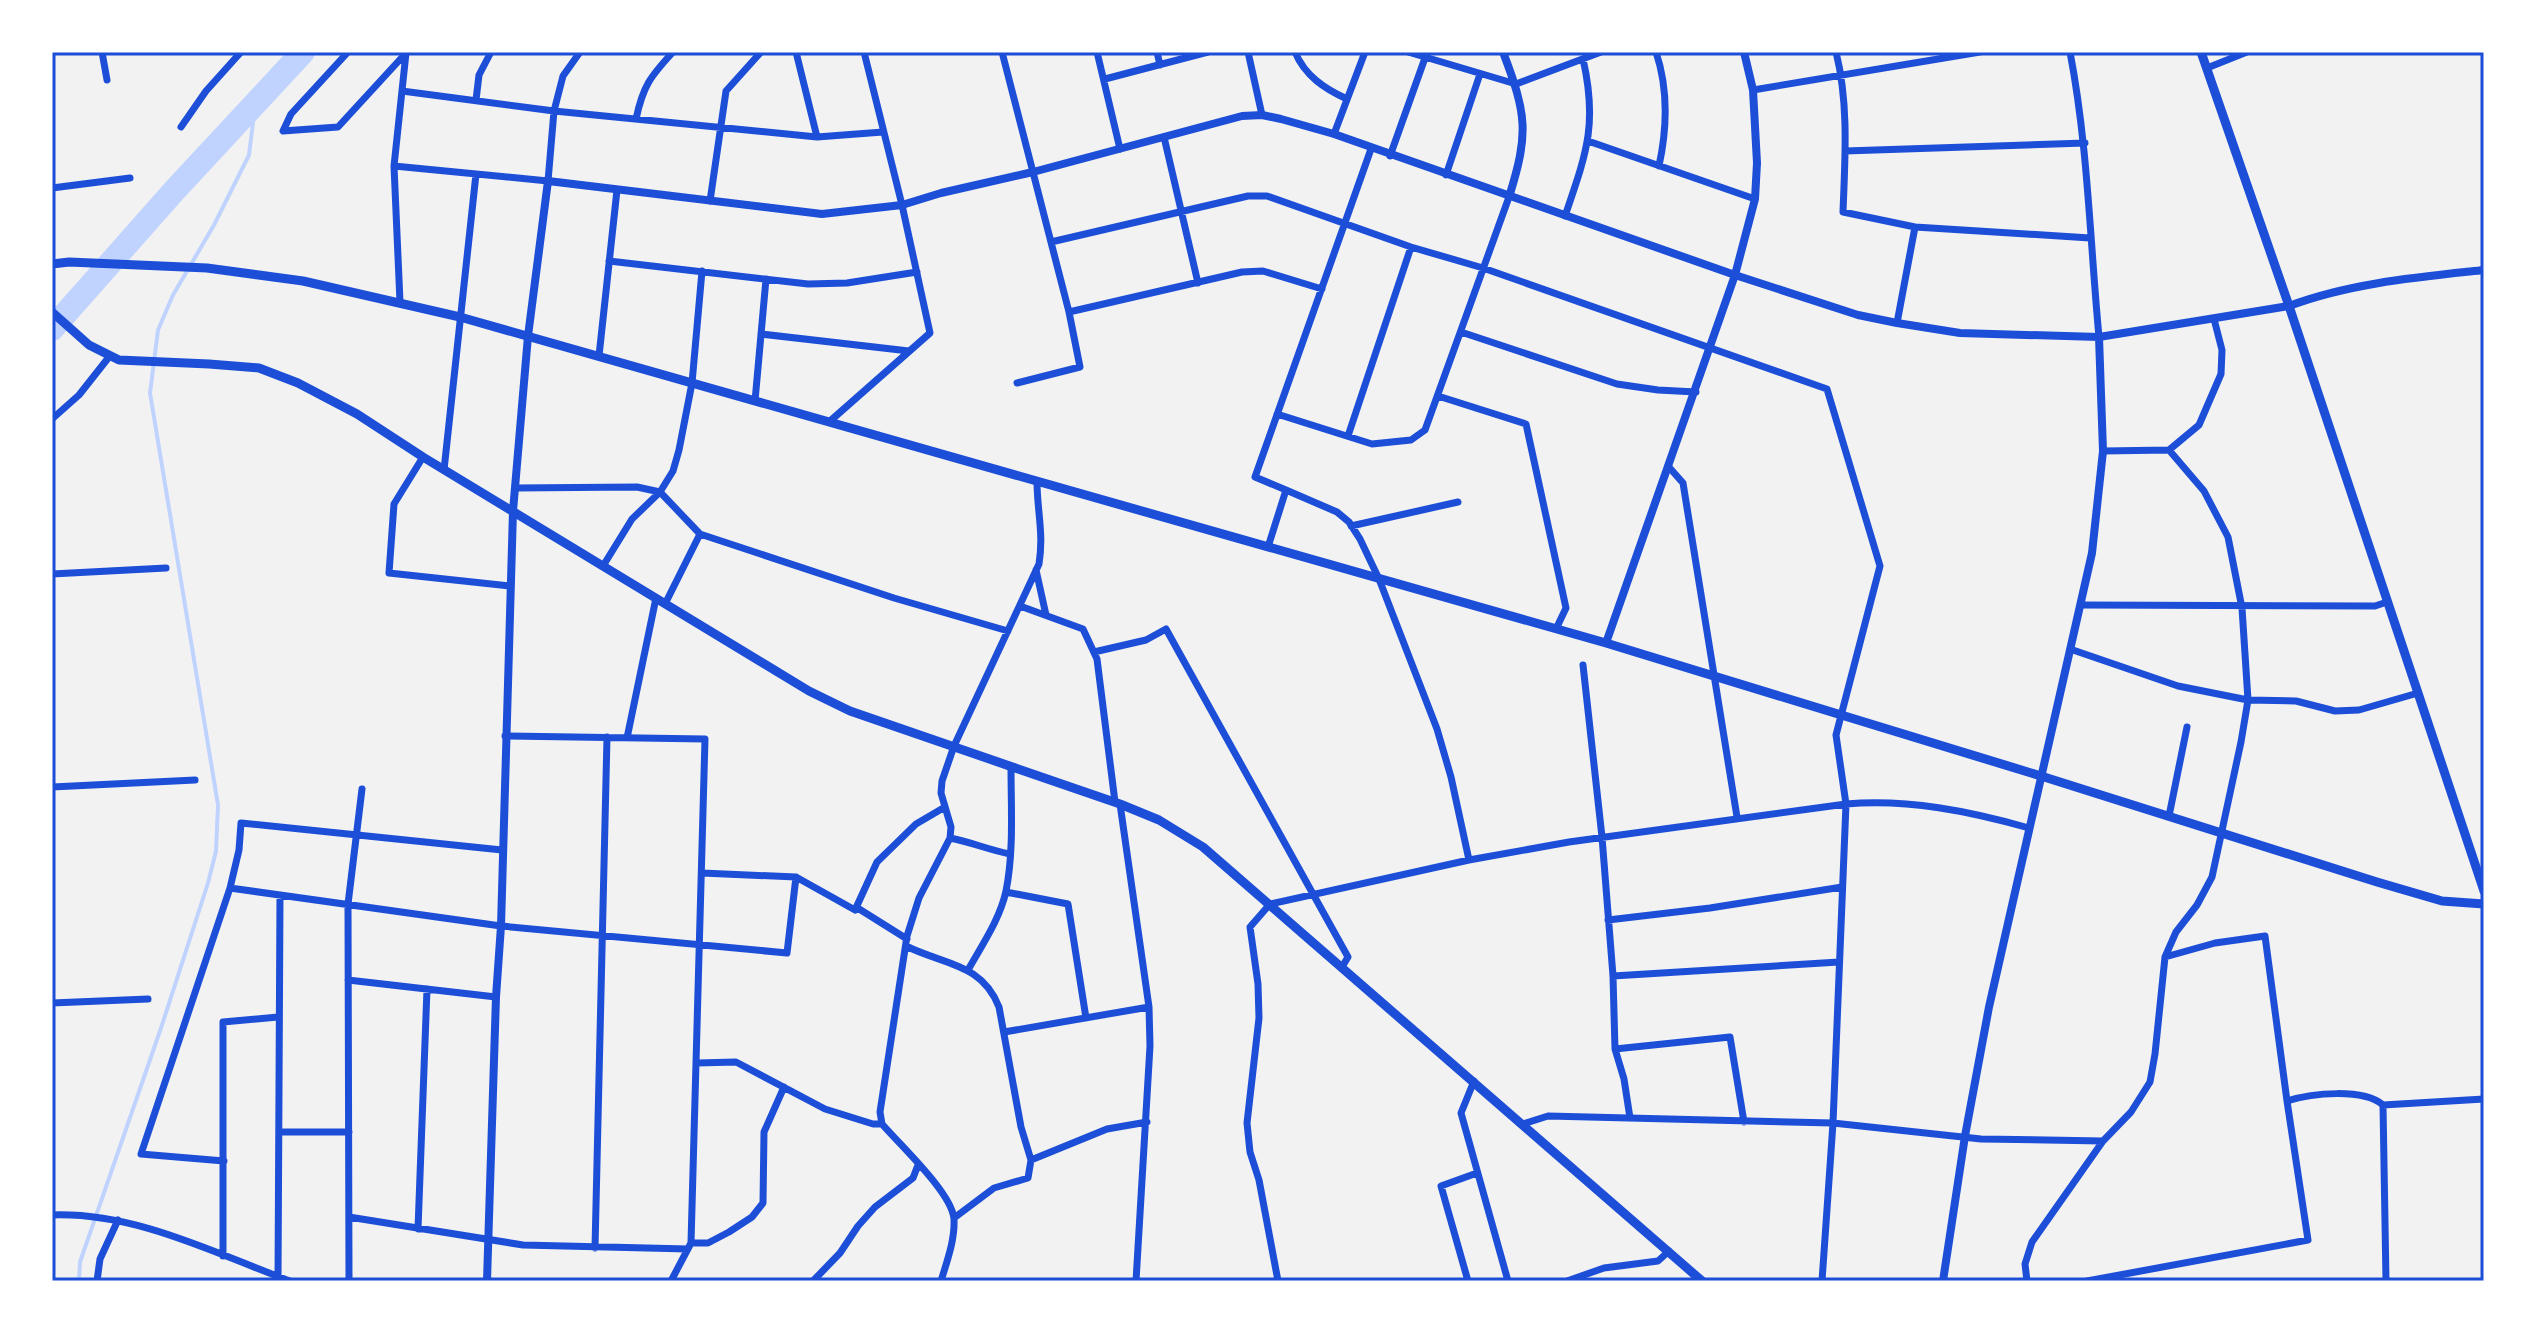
<svg xmlns="http://www.w3.org/2000/svg" width="2536" height="1333" viewBox="0 0 2536 1333" font-family="'PT Sans',sans-serif">
<style>
.lines{fill:none;stroke-linecap:round;stroke-linejoin:round}
.stream{stroke:#bfd3fe;stroke-width:4}
.river{stroke:#bfd3fe;stroke-width:24}
.minor{stroke:#1d4ed8;stroke-width:7}
.tertiary{stroke:#1d4ed8;stroke-width:8}
.secondary{stroke:#1d4ed8;stroke-width:9}
.neatline{fill:none;stroke:#1d4ed8;stroke-width:3}
</style>
<rect width="100%" height="100%" fill="#f2f2f2"/>
<g class="lines">
<path class="stream" d="M 79,1281 L 80,1262 L 161,1028 L 208,883 L 216,851 L 218,805 L 150,393 L 158,330 L 173,295 L 214,225 L 249,155 L 255,106"/>
<path class="river" d="M 52,329 L 173,192 L 303,52"/>
<path class="minor" d="M 102,52 L 107,80
M 348,52 L 291,114 L 283,131 L 338,127 L 406,53
M 796,52 L 817,137
M 1002,52 L 1069,312 L 1080,367 L 1017,383
M 1097,52 L 1120,149
M 1157,52 L 1160,65
M 1248,52 L 1262,115
M 1295,52 C 1305,76 1325,89 1347,99
M 1408,52 L 1516,84 L 1601,52
M 1656,52 C 1668,88 1667,129 1659,166
M 1836,52 C 1849,104 1845,159 1843,212 L 1915,227 L 1897,323
M 2070,52 C 2088,146 2090,242 2099,337
M 2207,68 L 2247,52
M 1105,79 L 1208,52
M 1753,90 L 1980,52
M 402,91 L 554,111 L 817,137 L 883,132
M 476,100 L 479,75 L 491,52
M 636,119 C 643,86 650,77 673,52
M 181,127 L 206,91 L 241,52
M 1334,134 L 1365,52
M 1164,137 L 1198,283
M 1588,141 L 1755,199
M 1845,151 L 2085,143
M 1390,156 L 1425,58
M 394,166 L 548,181 L 554,111 L 563,76 L 580,52
M 1446,175 L 1480,74
M 52,188 L 130,178
M 710,201 L 726,91 L 761,52
M 1565,216 C 1586,154 1598,125 1583,59
M 1915,227 L 2090,238
M 1051,242 L 1248,196 L 1267,196 L 1411,247 L 1483,268 L 1827,389 L 1880,566 L 1836,735 L 1846,804 L 1833,1123 L 1822,1281
M 609,261 L 808,284 L 847,283 L 917,272
M 400,302 L 394,166 L 406,53
M 1069,312 L 1242,272 L 1263,271 L 1322,289
M 1461,332 L 1617,384 L 1658,390 L 1696,392
M 761,334 L 909,351
M 599,356 L 617,190
M 1438,396 L 1526,424 L 1566,608 L 1556,629
M 755,401 L 766,279
M 1277,414 L 1372,444 L 1411,440 L 1425,430 L 1509,197
M 52,419 L 79,395 L 109,357
M 829,422 L 930,333 L 902,205 L 864,52
M 1348,436 L 1411,247
M 2103,451 L 2169,450 L 2199,425 L 2221,374 L 2222,350 L 2214,319
M 423,457 L 394,504 L 389,573 L 510,586
M 1668,466 L 1683,483 L 1737,817
M 444,470 L 476,174
M 515,488 L 637,487 L 660,492 L 700,534 L 665,604
M 1286,490 L 1337,512 L 1349,522 L 1360,539 L 1379,579 L 1437,729 L 1451,777 L 1469,860
M 1351,526 L 1458,502
M 700,534 L 894,598 L 1008,631
M 1268,547 L 1286,490 L 1255,477 L 1371,149
M 603,566 L 632,519 L 660,492 L 673,471 L 679,450 L 692,383 L 702,271
M 1036,570 L 1046,615
M 52,574 L 166,568
M 2081,605 L 2375,606 L 2387,602
M 1020,606 L 1083,629 L 1097,659 L 1115,802
M 2070,649 L 2178,686 L 2248,700 L 2296,701 L 2335,711 L 2359,710 L 2418,693
M 1094,652 L 1146,640 L 1166,629 L 1348,957 L 1342,967
M 1583,665 L 1602,837 L 1613,976 L 1615,1049 L 1624,1079 L 1630,1118
M 505,736 L 705,739 L 691,1243 L 671,1281
M 627,738 L 656,598
M 52,787 L 195,780
M 1120,804 L 1149,1007 L 1150,1046 L 1136,1281
M 2169,816 L 2187,727
M 950,838 C 971,842 989,850 1010,854
M 702,873 L 796,877 L 855,910 L 877,862 L 916,824 L 945,807
M 230,888 L 501,926 L 787,953 L 796,877
M 1006,892 L 1068,904 L 1086,1018
M 856,907 L 907,939
M 1608,920 L 1710,908 L 1842,887
M 906,946 C 944,965 982,963 999,1007 L 1021,1127 L 1031,1160 L 1028,1178 L 994,1188 L 954,1218
M 2165,957 L 2215,943 L 2265,936 L 2287,1101
M 968,970 C 982,945 1000,919 1006,891 C 1014,851 1011,807 1011,767
M 1613,976 L 1839,962
M 348,980 L 496,997
M 52,1003 L 148,999
M 1004,1032 L 1149,1007
M 1615,1049 L 1730,1037 L 1744,1122
M 697,1063 L 736,1062 L 825,1109 L 873,1124 L 882,1124
M 1474,1081 L 1461,1113 L 1508,1281
M 2383,1105 L 2386,1281
M 1523,1124 L 1548,1116 L 1833,1123 L 1981,1139 L 2103,1141
M 279,1132 L 349,1132
M 1031,1160 L 1107,1129 L 1147,1122
M 224,1161 L 141,1154 L 230,888 L 239,850 L 241,823 L 502,850
M 52,1215 C 135,1212 214,1253 290,1281
M 349,1217 L 523,1245 L 688,1249
M 418,1229 L 427,989
M 691,1243 L 708,1243 L 729,1232 L 752,1217 L 763,1203 L 764,1132 L 784,1087
M 595,1248 L 607,737
M 223,1256 L 223,1022 L 278,1017
M 97,1281 L 100,1259 L 118,1220
M 278,1281 L 280,895
M 349,1281 L 348,904 L 362,789
M 813,1281 L 840,1253 L 858,1226 L 875,1207 L 913,1178 L 918,1165
M 941,1281 C 947,1261 955,1240 954,1219 C 952,1193 900,1145 882,1124 L 880,1112 L 907,936 L 919,898 L 950,838 L 951,827 L 941,793 L 942,781 L 954,746 L 1039,564 C 1044,533 1037,511 1037,481
M 1278,1281 L 1259,1180 L 1250,1152 L 1247,1123 L 1259,1018 L 1258,984 L 1250,927 L 1270,904 L 1469,860 L 1569,842 L 1846,804 C 1909,799 1969,811 2029,828
M 1468,1281 L 1441,1186 L 1477,1173
M 1567,1281 L 1604,1268 L 1658,1261 L 1669,1251
M 2027,1281 L 2025,1264 L 2032,1242 L 2103,1141 L 2131,1112 L 2150,1082 L 2155,1054 L 2165,957 L 2176,932 L 2197,905 L 2212,877 L 2241,742 L 2248,700 L 2242,608 L 2228,537 L 2204,491 L 2169,450
M 2087,1281 L 2308,1240 L 2287,1101 C 2312,1093 2363,1088 2383,1105 L 2484,1099"/>
<path class="tertiary" d="M 1503,52 C 1527,115 1529,133 1509,197
M 1606,643 L 1735,275 L 1755,199 L 1757,163 L 1753,90 L 1744,52
M 487,1281 L 496,997 L 501,926 L 513,511 L 528,336 L 548,181 L 822,214 L 902,205 L 941,193 L 1033,172 L 1242,116 L 1262,115 L 1281,119 L 1334,134 L 1735,275 L 1858,315 L 1897,323 L 1960,333 L 2099,337 L 2289,306 C 2350,283 2419,277 2484,270
M 1943,1281 L 1965,1136 L 1989,1007 L 2092,553 L 2103,451 L 2099,337"/>
<path class="secondary" d="M 2201,52 L 2289,306 L 2484,891
M 52,264 L 69,262 L 207,268 L 303,281 L 460,317 L 1606,643 L 2041,776 L 2377,882 L 2442,901 L 2484,904
M 52,312 L 89,345 L 119,360 L 209,364 L 259,368 L 298,383 L 357,414 L 423,457 L 809,691 L 850,711 L 1120,804 L 1159,820 L 1203,847 L 1702,1281"/>
</g>
<rect width="2536" height="1333" fill="none" stroke="#ffffff" stroke-width="108"/>
<rect x="54" y="54" width="2428" height="1225" class="neatline"/>
</svg>
